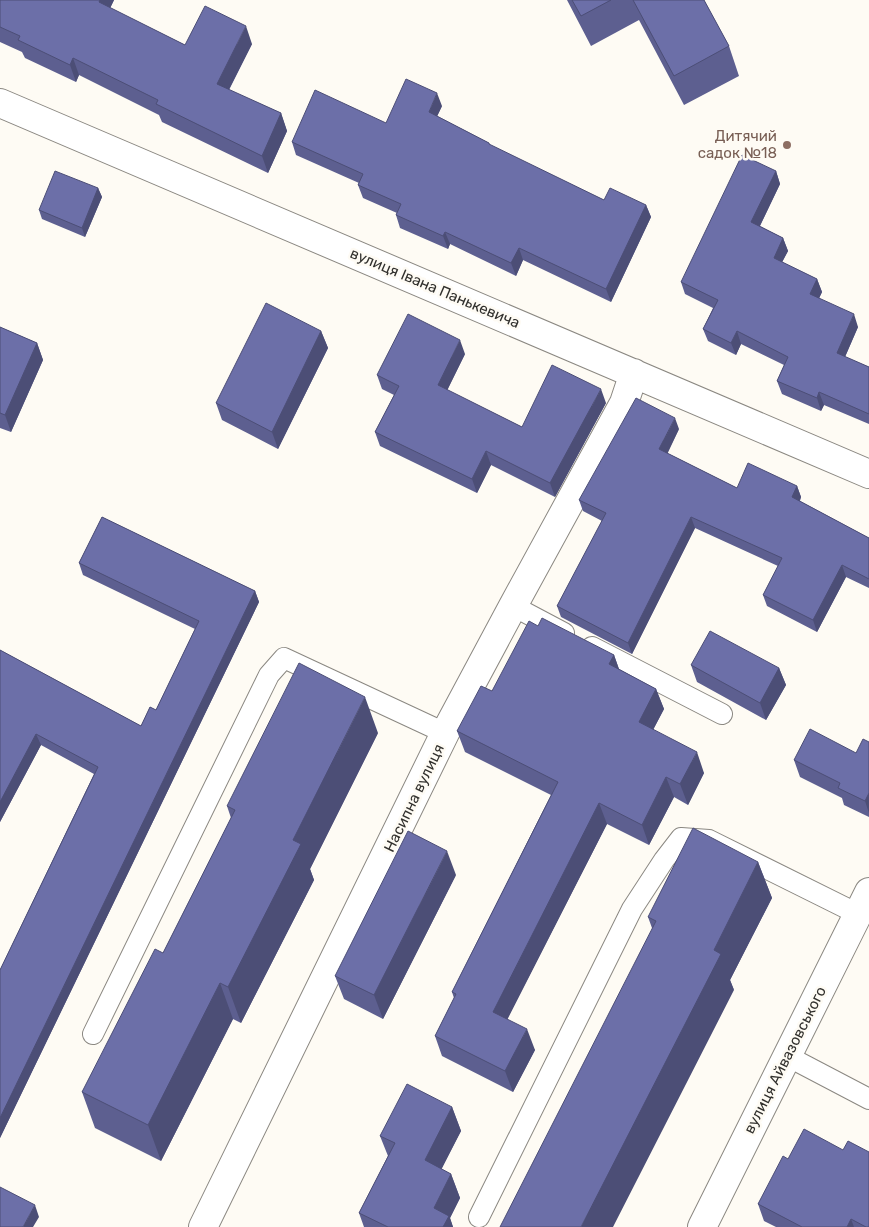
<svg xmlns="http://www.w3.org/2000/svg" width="869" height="1227" viewBox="0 0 869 1227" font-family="Rubik,sans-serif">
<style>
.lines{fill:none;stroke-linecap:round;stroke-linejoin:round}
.lane-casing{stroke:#8b8882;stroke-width:22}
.street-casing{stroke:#8b8882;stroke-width:30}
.lane{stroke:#fff;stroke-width:20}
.street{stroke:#fff;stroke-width:28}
.wall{fill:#5d5f90}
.shaded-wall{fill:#4c4e76}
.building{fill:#6c6fa8;stroke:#4c4e76}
.education-dot{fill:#8d6e63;stroke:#fefbf4;stroke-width:2}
.labels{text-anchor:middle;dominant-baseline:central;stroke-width:5;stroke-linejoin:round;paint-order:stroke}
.education-label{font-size:15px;fill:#785e54;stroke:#fefbf4;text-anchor:end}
.street-label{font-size:15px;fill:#32312e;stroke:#fefbf4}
</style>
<rect width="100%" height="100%" fill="#fefbf4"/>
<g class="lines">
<defs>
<path id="lane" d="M 513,606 L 564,633
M 592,647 L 722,714
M 93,1034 L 269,675 L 284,658 L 445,733
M 787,1056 L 869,1099
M 479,1217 L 632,909 L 664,860 L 681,838 L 709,840 L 858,914"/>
<path id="street" d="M 0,103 L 869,474
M 203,1227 L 445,733 L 513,606 L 624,403 L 634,373
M 702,1227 L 869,892"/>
</defs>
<use href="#lane" class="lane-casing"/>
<use href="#street" class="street-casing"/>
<use href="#lane" class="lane"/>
<use href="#street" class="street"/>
</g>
<path class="wall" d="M 0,0 L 114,0 L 110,8 L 185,45 L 252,44 L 229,90 L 281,113 L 287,131 L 268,173 L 162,122 L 159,115 L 79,75 L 76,82 L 25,58 L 22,52 L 0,42 Z
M 567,0 L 704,0 L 729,46 L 739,76 L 684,105 L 639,20 L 591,46 Z
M 442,106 L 437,116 L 489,143 L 490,145 L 604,200 L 646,205 L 651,217 L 611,302 L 523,260 L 516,276 L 450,244 L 448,249 L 400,228 L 396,215 L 397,213 L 363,198 L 358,185 L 359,183 L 296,155 L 292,142 L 386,123 Z
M 776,171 L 780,184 L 760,226 L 783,238 L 788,251 L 782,262 L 817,279 L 822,292 L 819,298 L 858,327 L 845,357 L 869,367 L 869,424 L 824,405 L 821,411 L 782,394 L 777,381 L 784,365 L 741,344 L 736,355 L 708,341 L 703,329 L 713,308 L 685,294 L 681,282 Z
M 98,188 L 102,197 L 85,237 L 42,219 L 39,210 Z
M 0,327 L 37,343 L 43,360 L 11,432 L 0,428 Z
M 321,331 L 328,348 L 278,449 L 222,420 L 216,403 Z
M 465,354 L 447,390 L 522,427 L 606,403 L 555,497 L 491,465 L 477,493 L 380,446 L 375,432 L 394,395 L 382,389 L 377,375 Z
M 679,429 L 667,453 L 737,488 L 797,486 L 801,497 L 800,501 L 869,538 L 869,588 L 846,577 L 817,632 L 767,606 L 763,595 L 778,566 L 695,528 L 632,654 L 561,617 L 557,606 L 602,521 L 583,511 L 579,500 Z
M 102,517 L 255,591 L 259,602 L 0,1138 L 0,970 L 94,774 L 41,745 L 0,822 L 0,650 L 141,726 L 150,707 L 156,710 L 195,629 L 83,575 L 79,563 Z
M 538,626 L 614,655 L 619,669 L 656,689 L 664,709 L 653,730 L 704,773 L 688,805 L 674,797 L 649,845 L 607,824 L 507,1019 L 535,1050 L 513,1092 L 442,1056 L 435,1036 L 454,998 L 452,992 L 551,795 L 465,752 L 457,731 L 492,691 Z
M 691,665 L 779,668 L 786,685 L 766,720 L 697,682 Z
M 378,733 L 310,869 L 314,880 L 241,1023 L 233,1019 L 161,1161 L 95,1128 L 82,1092 L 163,953 L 231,818 L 227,806 Z
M 869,742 L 869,817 L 844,805 L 842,798 L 800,777 L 794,760 L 856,753 Z
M 758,862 L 772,898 L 730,980 L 734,990 L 652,928 L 648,917 Z
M 456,875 L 383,1019 L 344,999 L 335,976 Z
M 452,1107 L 461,1131 L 441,1169 L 451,1174 L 460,1198 L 450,1218 L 453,1227 L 364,1227 L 359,1213 L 388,1156 L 380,1136 Z
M 843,1150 L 869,1227 L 776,1227 L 764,1221 L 758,1204 L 788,1159 Z"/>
<path class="shaded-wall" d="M 100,0 L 114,0 L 105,19 L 99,2 Z
M 246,26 L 252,44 L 223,101 L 217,84 Z
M 73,58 L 79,75 L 76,82 L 70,65 Z
M 437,93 L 442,106 L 433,125 L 429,112 Z
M 281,113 L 287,131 L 268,173 L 262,156 Z
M 776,171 L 780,184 L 756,234 L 751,222 Z
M 98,188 L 102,197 L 85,237 L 82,228 Z
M 646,205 L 651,217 L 611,302 L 606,289 Z
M 445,232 L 450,244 L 448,249 L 443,236 Z
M 783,238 L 788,251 L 778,270 L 774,258 Z
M 519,248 L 523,260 L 516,276 L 511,263 Z
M 817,279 L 822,292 L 815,307 L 810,294 Z
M 854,314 L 858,327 L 841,366 L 837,353 Z
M 321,331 L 328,348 L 278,449 L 272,432 Z
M 737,331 L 741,344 L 736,355 L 731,343 Z
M 460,340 L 465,354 L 443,399 L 438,385 Z
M 37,343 L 43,360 L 11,432 L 5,415 Z
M 601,389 L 606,403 L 555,497 L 550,483 Z
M 819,392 L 824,405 L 821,411 L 817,398 Z
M 675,418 L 679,429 L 664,461 L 659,449 Z
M 486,451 L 491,465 L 477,493 L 472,479 Z
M 797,486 L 801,497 L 796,509 L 792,497 Z
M 691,517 L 695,528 L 632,654 L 628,643 Z
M 842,565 L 846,577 L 817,632 L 813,620 Z
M 255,591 L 259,602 L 0,1138 L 0,1118 Z
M 614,655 L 621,675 L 609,664 Z
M 779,668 L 786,685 L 766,720 L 760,703 Z
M 656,689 L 664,709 L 646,743 L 639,722 Z
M 365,697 L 378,733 L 310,869 L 314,880 L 241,1023 L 228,987 L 293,840 Z
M 36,734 L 41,745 L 0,822 L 0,802 Z
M 697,752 L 704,773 L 688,805 L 680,784 Z
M 666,777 L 674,797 L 649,845 L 642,825 Z
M 869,793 L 869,813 L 865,801 Z
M 599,803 L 607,824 L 501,1032 L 493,1012 Z
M 447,851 L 456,875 L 383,1019 L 374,995 Z
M 758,862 L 772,898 L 730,980 L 734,990 L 613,1227 L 581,1227 L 714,950 Z
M 220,983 L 233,1019 L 161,1161 L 148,1125 Z
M 527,1029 L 535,1050 L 513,1092 L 505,1071 Z
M 452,1107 L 461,1131 L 434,1184 L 425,1160 Z
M 451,1174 L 460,1198 L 450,1218 L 453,1227 L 441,1227 L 434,1208 Z
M 35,1205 L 39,1217 L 33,1227 L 23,1227 Z
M 851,1219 L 854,1227 L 847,1227 Z"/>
<path class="building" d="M 0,0 L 100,0 L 99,2 L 185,45 L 205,6 L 246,26 L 217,84 L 281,113 L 262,156 L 156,104 L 158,100 L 73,58 L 70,65 L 18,40 L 20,36 L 0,27 Z
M 572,0 L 611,0 L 581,16 Z
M 633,0 L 704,0 L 729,46 L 674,76 Z
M 406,79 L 437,93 L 429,112 L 489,143 L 489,144 L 604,200 L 610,188 L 646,205 L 606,289 L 519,248 L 511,263 L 445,232 L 443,236 L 396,215 L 401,204 L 358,185 L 363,174 L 292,142 L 315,90 L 386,123 Z
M 742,155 L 776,171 L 751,222 L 783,238 L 774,258 L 817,279 L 810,294 L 854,314 L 837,353 L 869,367 L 869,414 L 819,392 L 817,398 L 777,381 L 788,357 L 737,331 L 731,343 L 703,329 L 718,300 L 681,282 Z
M 55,171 L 98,188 L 82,228 L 39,210 Z
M 266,303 L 321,331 L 272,432 L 216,403 Z
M 408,314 L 460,340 L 438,385 L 522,427 L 552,365 L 601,389 L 550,483 L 486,451 L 472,479 L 375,432 L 399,386 L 377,375 Z
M 0,327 L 37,343 L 5,415 L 0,413 Z
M 636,398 L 675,418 L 659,449 L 737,488 L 748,463 L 797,486 L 792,497 L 869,538 L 869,579 L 842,565 L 813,620 L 763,595 L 782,558 L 691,517 L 628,643 L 557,606 L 606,513 L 579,500 Z
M 102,517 L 255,591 L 0,1118 L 0,970 L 98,767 L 36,734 L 0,802 L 0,650 L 141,726 L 150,707 L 156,710 L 199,621 L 79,563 Z
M 542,618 L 614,655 L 609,664 L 656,689 L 639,722 L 697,752 L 680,784 L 666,777 L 642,825 L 599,803 L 493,1012 L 527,1029 L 505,1071 L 435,1036 L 456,994 L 452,992 L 558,782 L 457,731 L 481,686 L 492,691 L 529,621 L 538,626 Z
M 710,631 L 779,668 L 760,703 L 691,665 Z
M 299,663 L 365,697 L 293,840 L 301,844 L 228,987 L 220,983 L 148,1125 L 82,1092 L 155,949 L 163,953 L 235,810 L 227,806 Z
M 810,729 L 856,753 L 863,739 L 869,742 L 869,793 L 865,801 L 838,788 L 840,783 L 794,760 Z
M 693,828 L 758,862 L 714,950 L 721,954 L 581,1227 L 500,1227 L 656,921 L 648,917 Z
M 408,831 L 447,851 L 374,995 L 335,976 Z
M 407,1084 L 452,1107 L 425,1160 L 451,1174 L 434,1208 L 449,1216 L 443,1227 L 388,1227 L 359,1213 L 395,1143 L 380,1136 Z
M 804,1129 L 843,1150 L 848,1141 L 869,1152 L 869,1227 L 866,1227 L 851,1219 L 847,1227 L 802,1227 L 758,1204 L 783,1156 L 788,1159 Z
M 0,1187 L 35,1205 L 23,1227 L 0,1227 Z"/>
<circle class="education-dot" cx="787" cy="145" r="5"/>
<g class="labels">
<g class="education-label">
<text x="777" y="136">Дитячий<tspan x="777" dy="17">садок №18</tspan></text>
</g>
<g class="street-label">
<text transform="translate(435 288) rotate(23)">вулиця Івана Панькевича</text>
<text transform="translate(414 798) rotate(-64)">Насипна вулиця</text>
<text transform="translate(785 1060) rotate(-63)">вулиця Айвазовського</text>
</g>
</g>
</svg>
